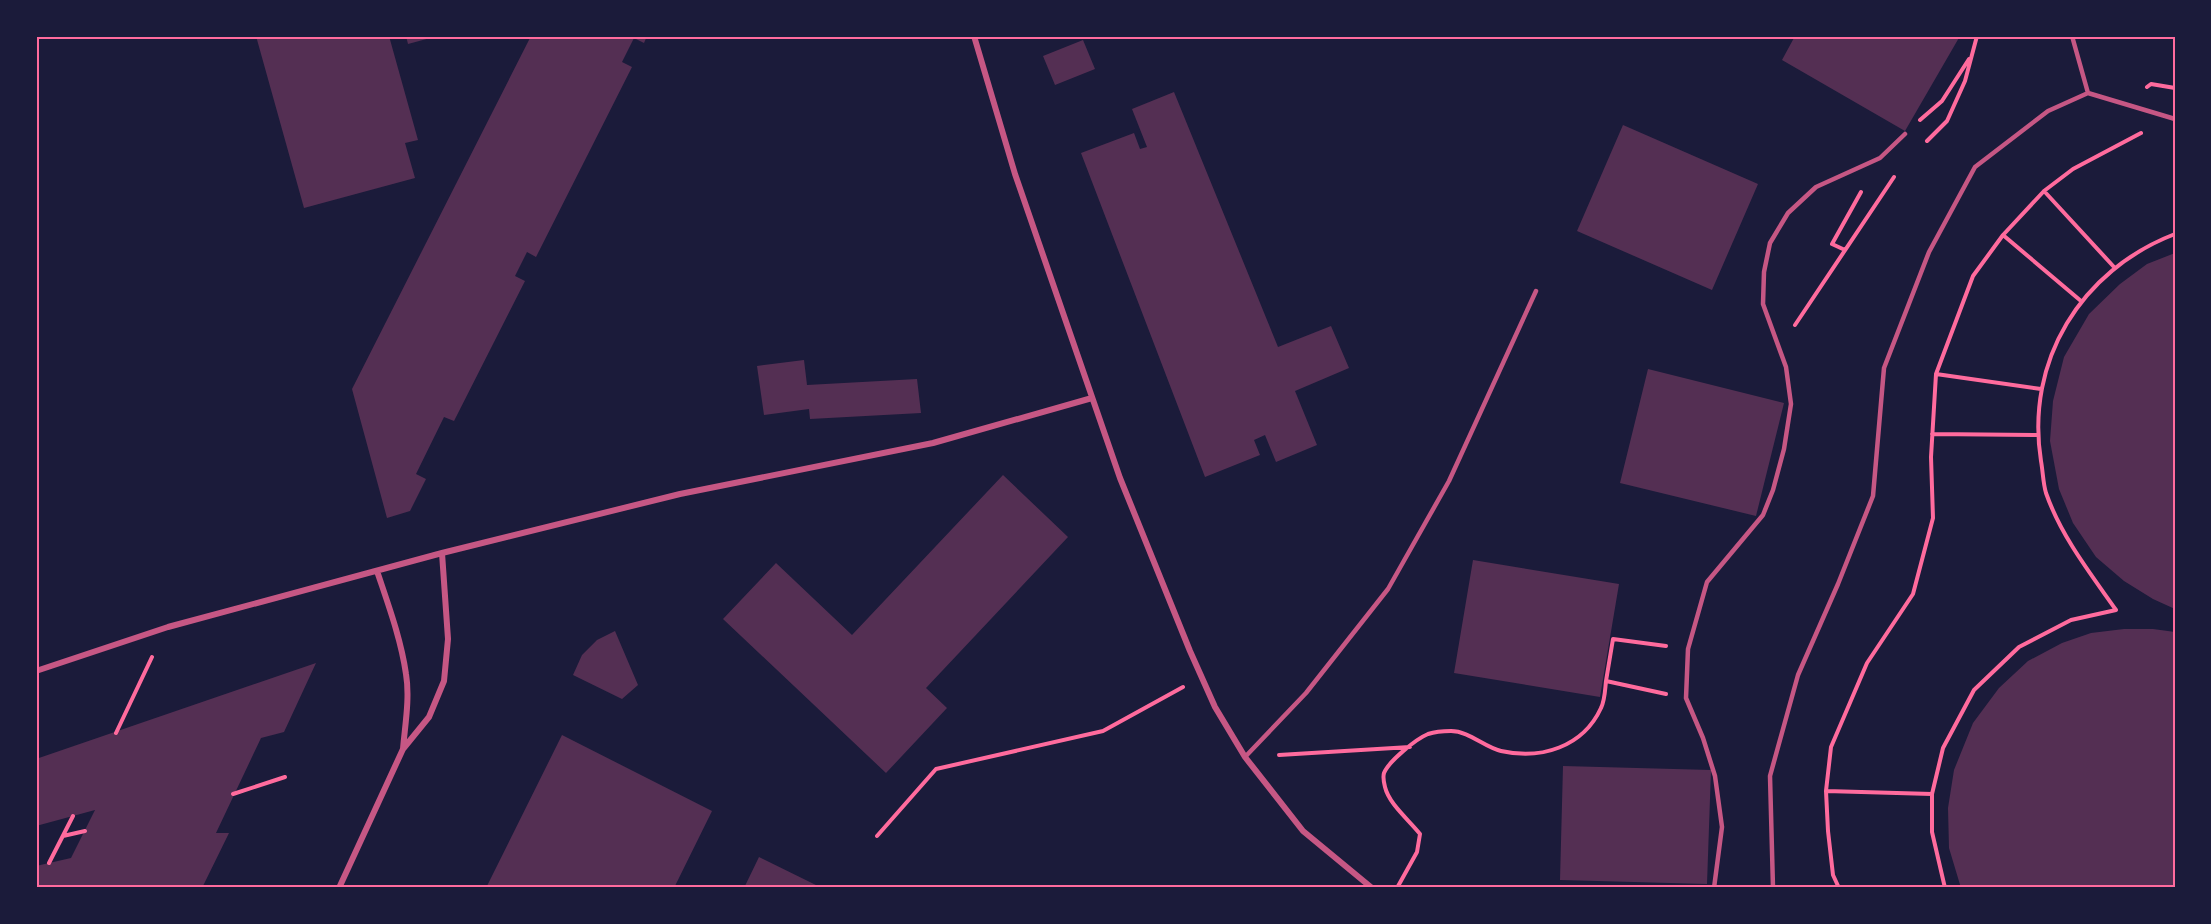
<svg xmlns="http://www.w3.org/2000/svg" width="2211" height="924" viewBox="0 0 2211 924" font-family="'Golos Text',sans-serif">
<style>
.building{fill:#542f53}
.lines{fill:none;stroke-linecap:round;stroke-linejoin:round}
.path{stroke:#ff6b9d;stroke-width:4}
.service{stroke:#c65784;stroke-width:4.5}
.minor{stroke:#c65784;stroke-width:6}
.neatline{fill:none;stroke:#ff6b9d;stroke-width:2}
</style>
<rect width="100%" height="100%" fill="#1b1b3a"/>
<path class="building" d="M 256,36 L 377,36 L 378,38 L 389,36 L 418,140 L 405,143 L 415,178 L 304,208 Z
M 406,36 L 434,36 L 434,37 L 408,44 Z
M 531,36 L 647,36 L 644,43 L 634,38 L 622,62 L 632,67 L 536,257 L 527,252 L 515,276 L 525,281 L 454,421 L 444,417 L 416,474 L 426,479 L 410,511 L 387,518 L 352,389 Z
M 1795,36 L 1960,36 L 1905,131 L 1782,60 Z
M 1083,40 L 1095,69 L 1055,85 L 1043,56 Z
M 1174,92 L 1278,347 L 1331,326 L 1349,368 L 1295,391 L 1317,445 L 1276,462 L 1265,435 L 1254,440 L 1260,455 L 1205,477 L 1081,153 L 1134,133 L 1140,149 L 1147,147 L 1132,109 Z
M 1623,125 L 1758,184 L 1712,290 L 1577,231 Z
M 2175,253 L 2175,609 L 2153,599 L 2124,581 L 2096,557 L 2073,523 L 2059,489 L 2050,441 L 2053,401 L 2064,357 L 2089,314 L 2120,284 L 2147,264 Z
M 804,360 L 807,385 L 917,379 L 921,413 L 810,419 L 809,409 L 764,415 L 757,366 Z
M 1648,369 L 1784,403 L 1756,516 L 1620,483 Z
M 1003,475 L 1068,537 L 926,688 L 947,708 L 886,773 L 723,619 L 776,563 L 852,635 Z
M 1473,560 L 1619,584 L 1600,697 L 1454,673 Z
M 2124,629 L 2153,629 L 2175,632 L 2175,888 L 1961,888 L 1949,848 L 1948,808 L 1954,770 L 1973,723 L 1999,688 L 2028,661 L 2062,643 L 2091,633 Z
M 615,631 L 638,685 L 622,699 L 573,675 L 582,655 L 597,640 Z
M 316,663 L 284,732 L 261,738 L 216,833 L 229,833 L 202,888 L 36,888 L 36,866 L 71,858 L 95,810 L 36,826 L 36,759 Z
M 562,735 L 712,811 L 674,888 L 486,888 Z
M 1563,766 L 1711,770 L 1707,884 L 1560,880 Z
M 759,857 L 822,888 L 744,888 Z"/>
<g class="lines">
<path class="path" d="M 2147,87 L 2151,84 L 2175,88
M 1920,120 L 1942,101 L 1969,59
M 1927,141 L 1947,121 L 1965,81 L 1977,36
M 2044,191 L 2114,267
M 2003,235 L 2081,301
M 1845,250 L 1832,244 L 1861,192
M 1795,325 L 1894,177
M 1936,374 L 2041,389
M 1932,434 L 2037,435
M 1606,681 L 1613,639 L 1666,646
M 116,733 L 152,657
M 1279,755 L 1410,747
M 1826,791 L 1932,794
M 233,794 L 285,777
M 63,836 L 85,831
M 877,836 L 936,769 L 1103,731 L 1183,687
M 49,863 L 73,816
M 1397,888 L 1417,852 L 1420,834 C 1409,820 1389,804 1385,787 C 1384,783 1383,776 1384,773 C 1389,761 1416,739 1428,734 C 1434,732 1444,731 1451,731 C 1469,731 1484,747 1501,751 C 1541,760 1583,747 1601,708 C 1605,700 1605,690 1606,681 L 1666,694
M 1839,888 L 1833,875 L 1828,831 L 1826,791 L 1831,747 L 1867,663 L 1913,594 L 1933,518 L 1931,457 L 1936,374 L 1973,276 L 2003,235 L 2044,191 L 2073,169 L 2141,133
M 1945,888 L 1932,832 L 1932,794 L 1943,748 L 1974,690 L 2019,647 L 2071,620 L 2116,610 C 2090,573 2061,536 2046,493 C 2043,483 2043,472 2041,461 C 2025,361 2081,270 2175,234"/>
<path class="service" d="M 2072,36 L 2088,93 L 2175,119
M 1245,757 L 1306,693 L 1388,589 L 1449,481 L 1536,291
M 1714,888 L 1722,827 L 1715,776 L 1703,738 L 1686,698 L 1688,649 L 1707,582 L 1763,515 L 1773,490 L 1784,449 L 1791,404 L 1786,367 L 1763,304 L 1764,272 L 1770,243 L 1788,213 L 1816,187 L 1880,158 L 1905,134
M 1773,888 L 1770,776 L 1798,675 L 1838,584 L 1873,496 L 1884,368 L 1929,252 L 1975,167 L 2048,111 L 2088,93"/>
<path class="minor" d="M 974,36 L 1015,174 L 1120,478 L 1190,651 L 1215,707 L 1245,757 L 1303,831 L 1372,888
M 377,571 C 388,604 401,639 406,674 C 410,698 405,725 403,749
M 36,671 L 168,627 L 442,553 L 680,494 L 933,443 L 1092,398
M 339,888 L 403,749 L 429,717 L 444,681 L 448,639 L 442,553"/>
</g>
<rect width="2211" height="924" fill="none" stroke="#1b1b3a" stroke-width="75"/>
<rect x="38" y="38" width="2136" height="848" class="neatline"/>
</svg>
